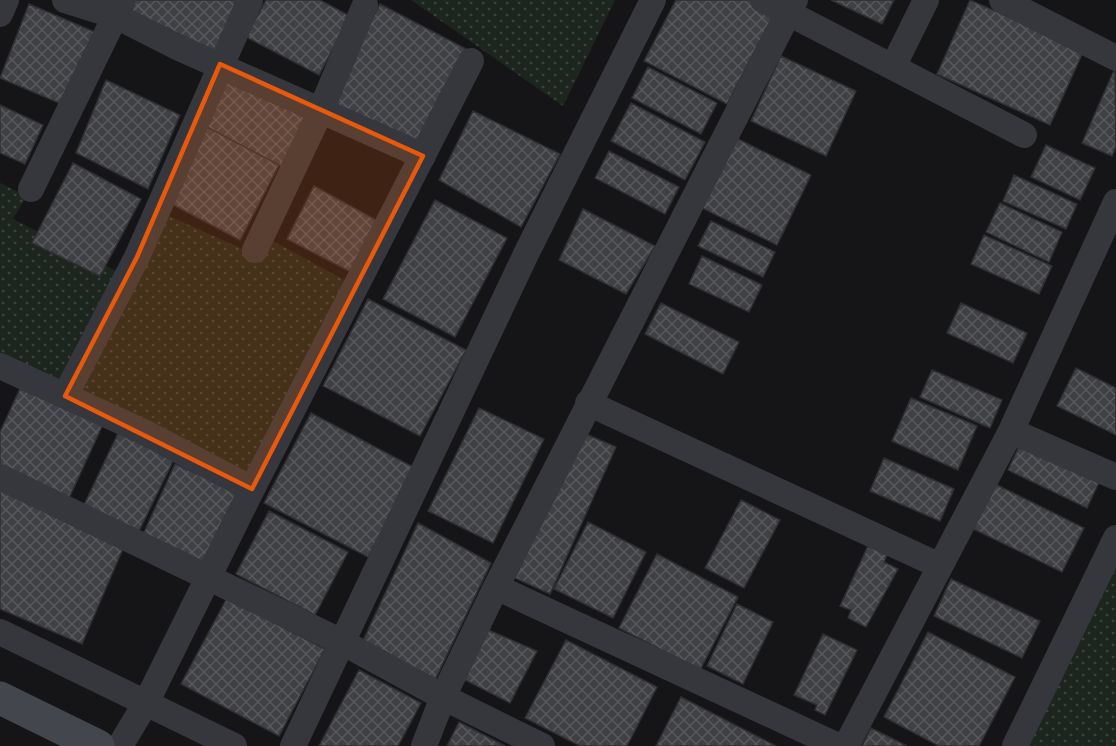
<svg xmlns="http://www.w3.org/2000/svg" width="1116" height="746" viewBox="0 0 1116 746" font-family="'Work Sans',sans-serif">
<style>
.grass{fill:url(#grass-dots)}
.building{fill:url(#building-cross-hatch);stroke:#2f2f33;stroke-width:1.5}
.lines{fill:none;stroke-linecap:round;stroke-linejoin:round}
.street{stroke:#36373d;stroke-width:26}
.secondary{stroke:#44464d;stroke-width:33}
.marked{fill:#e8590c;fill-opacity:0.2;stroke:#e8590c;stroke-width:4.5;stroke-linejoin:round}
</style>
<defs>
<pattern id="grass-dots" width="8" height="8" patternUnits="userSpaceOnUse" patternTransform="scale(1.5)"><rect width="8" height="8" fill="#1d261e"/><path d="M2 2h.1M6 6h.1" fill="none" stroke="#3b433d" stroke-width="1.8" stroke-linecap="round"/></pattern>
<pattern id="building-cross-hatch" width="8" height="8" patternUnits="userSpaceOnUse" patternTransform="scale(1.5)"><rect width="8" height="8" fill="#3f4044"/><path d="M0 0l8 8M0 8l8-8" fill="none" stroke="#58595d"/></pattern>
</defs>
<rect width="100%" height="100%" fill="#151517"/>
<path class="grass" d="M 411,0 L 615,0 L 563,106 Z
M 0,183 L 27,196 L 13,219 L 124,275 L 160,212 L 256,255 L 264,236 L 348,282 L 245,476 L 0,359 Z
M 1116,550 L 1116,746 L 1021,746 Z"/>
<path class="building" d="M 133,0 L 242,0 L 216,52 L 129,10 Z
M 266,0 L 320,0 L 350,16 L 319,75 L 246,37 Z
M 676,0 L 750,0 L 775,12 L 727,104 L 644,61 Z
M 831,0 L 894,0 L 882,24 Z
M 970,0 L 1084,50 L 1050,125 L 937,74 Z
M 29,4 L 97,33 L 66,106 L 0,78 Z
M 380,4 L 472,52 L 421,149 L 330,101 Z
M 781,56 L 856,91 L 826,156 L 751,121 Z
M 648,67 L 717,103 L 701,134 L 632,98 Z
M 1115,68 L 1116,147 L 1112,156 L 1082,143 Z
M 226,76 L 306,118 L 281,166 L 201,124 Z
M 106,80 L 180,115 L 148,189 L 76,153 Z
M 631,103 L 705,142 L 685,180 L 611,141 Z
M 0,105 L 43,125 L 25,164 L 0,153 Z
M 473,111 L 560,154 L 521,227 L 439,180 Z
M 207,127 L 279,165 L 240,240 L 168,202 Z
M 736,138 L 811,175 L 777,245 L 702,208 Z
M 1046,145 L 1095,168 L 1080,200 L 1031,177 Z
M 609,151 L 679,187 L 665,214 L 595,178 Z
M 73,163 L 141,199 L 100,276 L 32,243 Z
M 1014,175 L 1077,204 L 1066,229 L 1003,201 Z
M 314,186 L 383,224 L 355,274 L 287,239 Z
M 435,200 L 507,238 L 455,337 L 383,299 Z
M 1000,203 L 1062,232 L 1049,262 L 986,232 Z
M 583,209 L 655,246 L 626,294 L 559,260 Z
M 711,221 L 775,252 L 763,277 L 698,246 Z
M 984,235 L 1052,266 L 1039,294 L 971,264 Z
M 702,256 L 762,285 L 749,312 L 689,284 Z
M 368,299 L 466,350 L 420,436 L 323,386 Z
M 661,303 L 739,342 L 723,374 L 645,334 Z
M 961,303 L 1027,333 L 1013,363 L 947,333 Z
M 1076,368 L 1116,388 L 1116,435 L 1057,406 Z
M 932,370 L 1002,400 L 990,428 L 920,397 Z
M 23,382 L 105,420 L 69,498 L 0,466 L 0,432 Z
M 911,398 L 977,426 L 958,470 L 892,441 Z
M 479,408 L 544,439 L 493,543 L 428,511 Z
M 311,413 L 415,468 L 368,557 L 264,503 Z
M 121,427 L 177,453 L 139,531 L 84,505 Z
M 581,432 L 616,447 L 550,594 L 515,578 Z
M 1023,438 L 1102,476 L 1087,508 L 1008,470 Z
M 884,458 L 954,489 L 940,521 L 870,491 Z
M 175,464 L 242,494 L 207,571 L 140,541 Z
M 989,481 L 1084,528 L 1062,572 L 967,526 Z
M 0,490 L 125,544 L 82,644 L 0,609 Z
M 741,500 L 780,520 L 744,588 L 705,568 Z
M 269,511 L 348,552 L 315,615 L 236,574 Z
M 588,522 L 646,552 L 613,618 L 554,589 Z
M 418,523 L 491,563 L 434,682 L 360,647 Z
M 868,546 L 887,555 L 884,562 L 898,569 L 866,627 L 848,618 L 851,610 L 840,606 Z
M 657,554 L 738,597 L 700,670 L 619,628 Z
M 951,579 L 1040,621 L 1022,658 L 934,616 Z
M 227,598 L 325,649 L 279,736 L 181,684 Z
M 737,604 L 773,622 L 743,684 L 707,666 Z
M 486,629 L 537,651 L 510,703 L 463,679 Z
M 928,632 L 1015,677 L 979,746 L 939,746 L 884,717 Z
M 823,634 L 857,650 L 825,715 L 815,710 L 817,705 L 794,695 Z
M 566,640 L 657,687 L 627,746 L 580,746 L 525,718 Z
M 359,670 L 421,703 L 398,746 L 319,746 Z
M 681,697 L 776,746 L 656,746 Z
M 459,722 L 505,746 L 447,746 Z
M 871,728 L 907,746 L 862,746 Z"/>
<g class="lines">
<path class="street" d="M 65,0 L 116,16 L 175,46 L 423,156
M 763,0 L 1024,135
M 1002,0 L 1116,58
M 0,14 L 6,0
M 893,67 L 926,0
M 31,189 L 123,0
M 255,250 L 321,110 L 365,5
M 0,366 L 146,433 L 252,489
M 65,396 L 137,257 L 250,0
M 588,403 L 940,566
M 1011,431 L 1116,477
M 0,477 L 342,642 L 443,697 L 542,746
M 496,587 L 838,746
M 0,632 L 234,746
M 120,746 L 147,701 L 252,489 L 471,61
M 293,746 L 526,254 L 653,0
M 424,746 L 443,697 L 496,587 L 795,0
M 846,746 L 1011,431 L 1116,202
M 1015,746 L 1116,538"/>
<path class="secondary" d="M 0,698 L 98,746"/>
</g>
<path class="marked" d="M 220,64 L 423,156 L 252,489 L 65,396 L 137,257 Z"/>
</svg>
